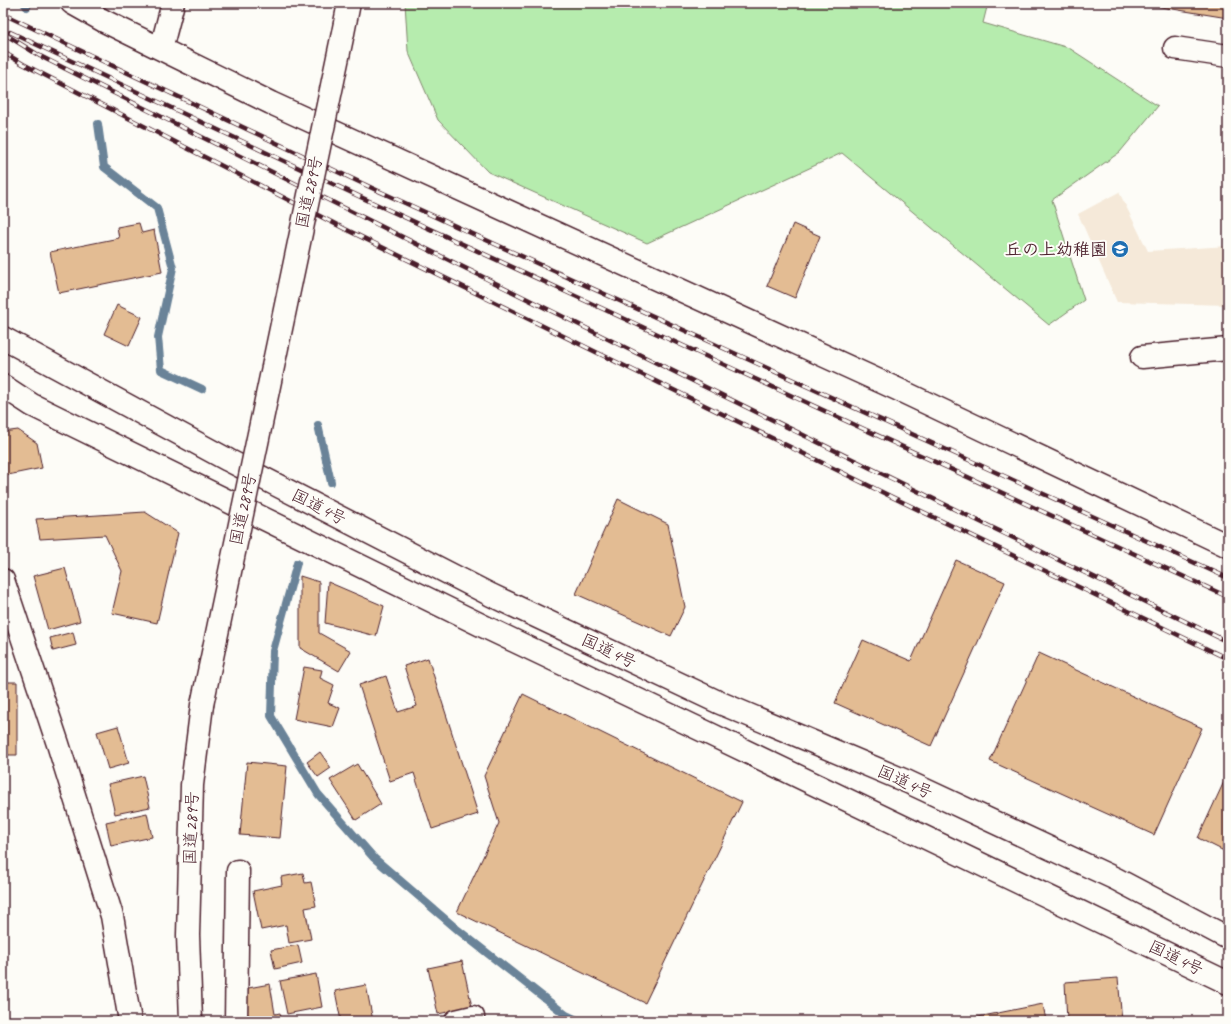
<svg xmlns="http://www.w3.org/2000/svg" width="1231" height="1024" viewBox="0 0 1231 1024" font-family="Caveat,'Klee One',sans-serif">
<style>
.built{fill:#f5e9d9}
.green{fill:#b6ecae;stroke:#80866c}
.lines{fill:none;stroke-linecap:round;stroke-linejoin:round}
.stream{stroke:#6a8398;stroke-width:8}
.building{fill:#e3bc93;stroke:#4a1f2b}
.minor-casing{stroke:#4a1f2b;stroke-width:25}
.highway-casing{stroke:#4a1f2b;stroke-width:25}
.minor{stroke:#fdfcf7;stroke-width:22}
.highway{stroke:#fdfcf7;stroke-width:22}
.rail-casing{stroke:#4a1f2b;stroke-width:4.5}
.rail{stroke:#fdfcf7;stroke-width:3;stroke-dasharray:9;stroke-linecap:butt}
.highway-bridge-casing{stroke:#4a1f2b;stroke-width:25;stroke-linecap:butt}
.highway-bridge{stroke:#fdfcf7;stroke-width:22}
.labels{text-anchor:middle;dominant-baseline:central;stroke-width:4;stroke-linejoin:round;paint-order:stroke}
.street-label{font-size:17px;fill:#4a1f2b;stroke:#fdfcf7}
.poi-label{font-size:17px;font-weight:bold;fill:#4a1f2b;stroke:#fdfcf7;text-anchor:end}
</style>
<rect width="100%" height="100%" fill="#fdfcf7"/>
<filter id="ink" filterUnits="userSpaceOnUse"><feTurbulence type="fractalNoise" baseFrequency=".025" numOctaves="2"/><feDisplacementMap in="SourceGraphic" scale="8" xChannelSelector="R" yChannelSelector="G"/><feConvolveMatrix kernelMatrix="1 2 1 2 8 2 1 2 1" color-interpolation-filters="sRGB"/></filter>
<g filter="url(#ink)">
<path class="built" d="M 1119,192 L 1148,251 L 1228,246 L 1228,305 L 1117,302 L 1078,214 Z"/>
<path class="green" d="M 405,3 L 988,3 L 983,23 L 1069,48 L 1158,106 L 1120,152 L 1052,200 L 1084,300 L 1049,325 L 842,153 L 647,243 L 488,172 L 438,120 L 408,51 Z"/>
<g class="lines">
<path class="stream" d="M 24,3 L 27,7
M 98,124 L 104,167 L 157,208 L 173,268 L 158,337 L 161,370 L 202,389
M 318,425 L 331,482
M 297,563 L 273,651 L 271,716 L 318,794 L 374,858 L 458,930 L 566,1015 L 579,1021"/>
</g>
<path class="building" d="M 1136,3 L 1228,3 L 1228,18 Z
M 139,223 L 142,233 L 154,230 L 162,272 L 59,293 L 50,252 L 119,238 L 117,227 Z
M 793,224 L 820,236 L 795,298 L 767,286 Z
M 117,305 L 142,317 L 129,346 L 104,334 Z
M 18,430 L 37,443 L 42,468 L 3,476 L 3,432 Z
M 618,499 L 668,524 L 685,607 L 671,636 L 576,594 Z
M 145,512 L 178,533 L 157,623 L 112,613 L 122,571 L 105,535 L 40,539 L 36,519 Z
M 956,560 L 1005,582 L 931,746 L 835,703 L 863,640 L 911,661 Z
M 65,568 L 80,621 L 48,630 L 33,576 Z
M 300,576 L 319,582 L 319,633 L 351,651 L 339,671 L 300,648 Z
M 328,582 L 384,606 L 376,636 L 325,623 Z
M 73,632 L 76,645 L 53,651 L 50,638 Z
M 1039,653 L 1202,728 L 1154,835 L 990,761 Z
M 428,658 L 478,814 L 432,829 L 414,773 L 390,781 L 359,685 L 386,676 L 398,712 L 417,706 L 404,666 Z
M 304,667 L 322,670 L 320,678 L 334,685 L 328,703 L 340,708 L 333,727 L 294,719 Z
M 3,682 L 17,682 L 17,755 L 3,755 Z
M 523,694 L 742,802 L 645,1003 L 457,912 L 499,823 L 484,776 Z
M 118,726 L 129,763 L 108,769 L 97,732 Z
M 320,752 L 331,768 L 318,777 L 307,762 Z
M 247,762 L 287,766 L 280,838 L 240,835 Z
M 357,764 L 381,804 L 356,820 L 330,780 Z
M 1228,773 L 1228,853 L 1198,838 Z
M 143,776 L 150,807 L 115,814 L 108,784 Z
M 147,813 L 152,837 L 111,846 L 106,822 Z
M 303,873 L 305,883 L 311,882 L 316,906 L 305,908 L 311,939 L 289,943 L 286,925 L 261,930 L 253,891 L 282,885 L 281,877 Z
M 298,945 L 302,963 L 275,969 L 271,950 Z
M 462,961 L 472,1007 L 438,1014 L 428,968 Z
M 316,974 L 322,1007 L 287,1014 L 280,981 Z
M 1118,978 L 1122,1021 L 1067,1021 L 1065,982 Z
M 270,984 L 275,1014 L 280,1013 L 282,1021 L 249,1021 L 243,989 Z
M 366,985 L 373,1021 L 341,1021 L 335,991 Z
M 1043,1004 L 1046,1021 L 958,1021 Z"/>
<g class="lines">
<defs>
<path id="minor" d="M 72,3 L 104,21 L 271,103 L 897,389 L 1228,546
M 1175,48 L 1228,56
M 161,49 L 173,3
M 1142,357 L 1228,349
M 3,580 L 58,744 L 112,916 L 130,1021
M 236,1021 L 238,871
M 456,1021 L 473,1017"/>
<path id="highway" d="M 343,33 L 349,3
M 3,338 L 228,460 L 491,595 L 718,702 L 908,782 L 1116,879 L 1228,938
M 3,386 L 32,405 L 483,626 L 710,734 L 1228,983
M 191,1021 L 188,935 L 192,785 L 202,705"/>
</defs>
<use href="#minor" class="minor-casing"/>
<use href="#highway" class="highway-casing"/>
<use href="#minor" class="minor"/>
<use href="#highway" class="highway"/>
<defs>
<path id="rail" d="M 3,14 L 372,188 L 1228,578
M 10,32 L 367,200 L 1228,597
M 3,33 L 40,56 C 435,254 830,450 1228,642
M 3,52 L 23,64 L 345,229 L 892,497 L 1228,659"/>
</defs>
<use href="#rail" class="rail-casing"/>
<use href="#rail" class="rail"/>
<defs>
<path id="highway-bridge" d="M 202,705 L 343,33"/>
</defs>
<use href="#highway-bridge" class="highway-bridge-casing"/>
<use href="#highway-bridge" class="highway-bridge"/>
</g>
</g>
<defs>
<symbol id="school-disc" viewBox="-11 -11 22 22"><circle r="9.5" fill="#1f6fb2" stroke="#fdfcf7"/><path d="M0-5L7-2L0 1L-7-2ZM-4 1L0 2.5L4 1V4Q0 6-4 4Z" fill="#fff"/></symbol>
</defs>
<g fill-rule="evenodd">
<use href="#school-disc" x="1110" y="239" width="20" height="20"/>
</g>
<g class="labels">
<g class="street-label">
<text transform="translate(309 192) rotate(-78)">国道289号</text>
<text transform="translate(319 507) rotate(27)">国道4号</text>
<text transform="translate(243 509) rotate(-78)">国道289号</text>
<text transform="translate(609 651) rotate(25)">国道4号</text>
<text transform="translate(905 782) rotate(24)">国道4号</text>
<text transform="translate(191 828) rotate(-88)">国道289号</text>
<text transform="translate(1176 958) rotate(26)">国道4号</text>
</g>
<g class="poi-label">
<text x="1107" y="249">丘の上幼稚園</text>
</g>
</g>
<rect width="1231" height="1024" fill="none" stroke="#fdfcf7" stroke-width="16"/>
<rect x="8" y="8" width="1215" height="1008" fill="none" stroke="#4a1f2b" stroke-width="1.5" filter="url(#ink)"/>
</svg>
